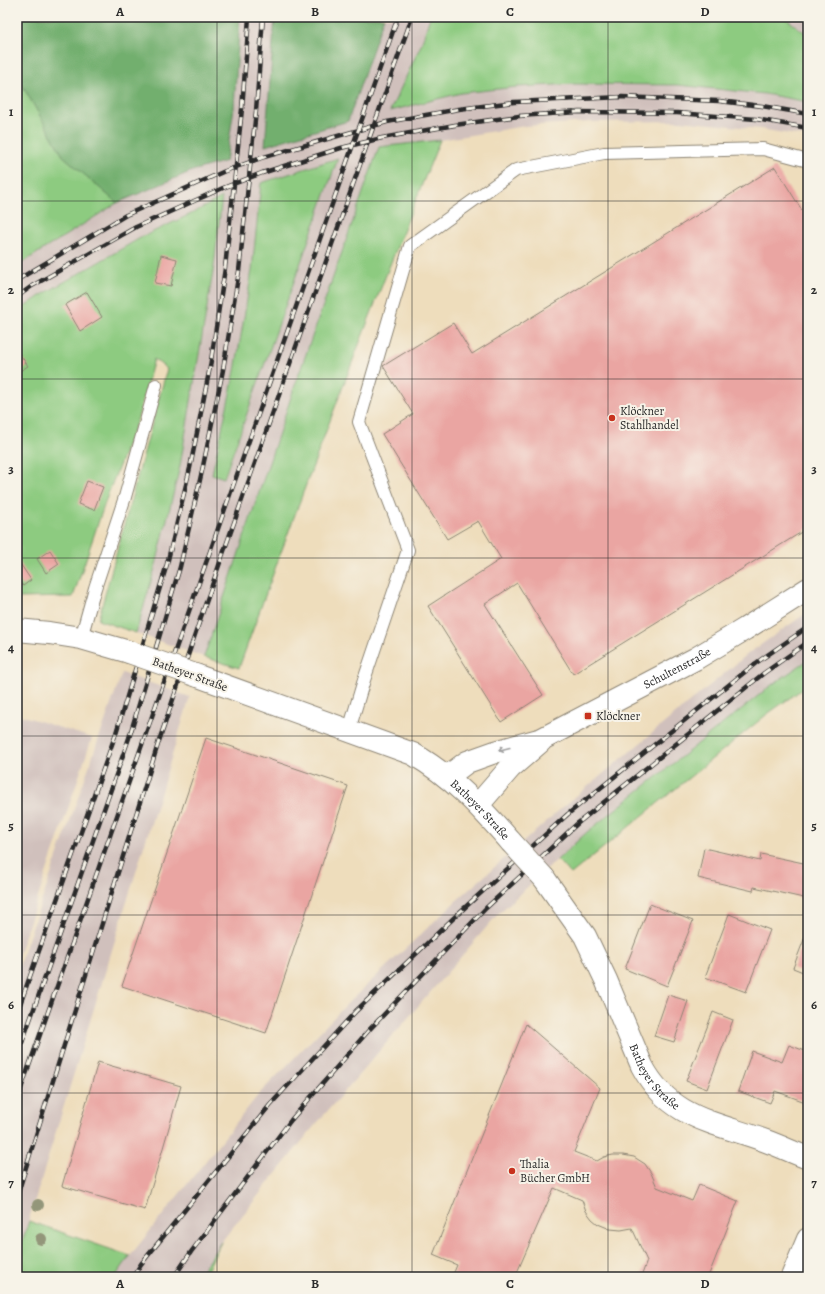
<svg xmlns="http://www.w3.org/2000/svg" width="825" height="1294" viewBox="0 0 825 1294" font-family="Alegreya,serif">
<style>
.industrial{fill:#d0c0bc;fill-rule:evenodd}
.green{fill:#8dcb80;stroke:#5c7b56}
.forest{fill:#72af6e;stroke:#4e6d4c}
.building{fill:#eaa5a2}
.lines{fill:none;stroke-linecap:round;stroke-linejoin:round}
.service-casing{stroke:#8c8474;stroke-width:14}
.minor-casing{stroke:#8c8474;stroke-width:24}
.service{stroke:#fff;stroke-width:12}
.minor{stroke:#fff;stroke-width:22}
.rail-casing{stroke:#2b2b2b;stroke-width:4.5}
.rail{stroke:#f7f3e8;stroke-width:3;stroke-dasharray:9;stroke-linecap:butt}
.minor-bridge-casing{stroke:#8c8474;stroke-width:24;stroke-linecap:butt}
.minor-bridge{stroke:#fff;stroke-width:22}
.tree{fill:#93967a}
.oneway{stroke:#a0a0a0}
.grid{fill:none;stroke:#2b2b2b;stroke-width:1;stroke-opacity:0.55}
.poi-dot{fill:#c8321e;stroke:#f7f3e8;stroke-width:1.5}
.labels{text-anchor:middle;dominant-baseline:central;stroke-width:4;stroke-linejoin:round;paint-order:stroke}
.poi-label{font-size:12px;fill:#2b2b2b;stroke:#f7f3e8;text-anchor:start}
.street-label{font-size:12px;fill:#2b2b2b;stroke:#f7f3e8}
.neatline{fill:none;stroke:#2b2b2b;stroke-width:1.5}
.grid-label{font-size:13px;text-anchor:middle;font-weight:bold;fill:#2b2b2b}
</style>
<rect width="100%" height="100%" fill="#f7f3e8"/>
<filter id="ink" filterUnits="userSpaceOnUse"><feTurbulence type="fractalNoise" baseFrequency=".025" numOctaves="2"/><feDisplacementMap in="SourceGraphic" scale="8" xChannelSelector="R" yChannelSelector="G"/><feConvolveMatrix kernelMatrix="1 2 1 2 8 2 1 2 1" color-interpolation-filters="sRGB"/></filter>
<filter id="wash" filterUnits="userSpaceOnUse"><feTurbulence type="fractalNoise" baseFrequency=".012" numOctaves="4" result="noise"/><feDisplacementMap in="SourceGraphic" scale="16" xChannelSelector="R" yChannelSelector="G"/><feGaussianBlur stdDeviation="0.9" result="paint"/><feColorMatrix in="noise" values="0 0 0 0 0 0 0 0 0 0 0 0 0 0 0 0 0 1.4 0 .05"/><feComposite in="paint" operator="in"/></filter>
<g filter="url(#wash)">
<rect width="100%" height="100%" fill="#eeddbc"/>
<path class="industrial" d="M 240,17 L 275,17 L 265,146 L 348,121 L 384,17 L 430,17 L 421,45 L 391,111 L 461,93 L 517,87 L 574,84 L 677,85 L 765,94 L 808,102 L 808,137 L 760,129 L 681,121 L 590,122 L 525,126 L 440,140 L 379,147 L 294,388 L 204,657 L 136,633 L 157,561 L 198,363 L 214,266 L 222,197 L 193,213 L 142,237 L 40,296 L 17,312 L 17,266 L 117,203 L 192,171 L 226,161 L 234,108 ZM 337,158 L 225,477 L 213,474 L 235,371 L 252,270 L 261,183 Z
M 784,17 L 808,17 L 808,35 Z
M 808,612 L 808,660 L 773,684 L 587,832 L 498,914 L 311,1130 L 221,1242 L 198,1277 L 115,1277 L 130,1256 L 259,1094 L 349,1002 L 456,901 L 563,807 L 749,653 Z
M 122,673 L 190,697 L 17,1258 L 17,971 Z
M 17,714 L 92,738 L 17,959 Z"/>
<path class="green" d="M 430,17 L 784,17 L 808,35 L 808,102 L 765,94 L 677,85 L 574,84 L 517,87 L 461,93 L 390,111 L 421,45 Z
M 17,76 L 63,155 L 117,203 L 17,266 Z
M 440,140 C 369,314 303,490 239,668 L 204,657 L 294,388 L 379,147 Z
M 338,158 L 224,478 L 212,474 L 235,371 L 252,270 L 261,183 Z
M 222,197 L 214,266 L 180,466 L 157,561 L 136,633 L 98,620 L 167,369 L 154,359 L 138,418 L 108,494 L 73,597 L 17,598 L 17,312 L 40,296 L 142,237 L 193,213 Z
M 808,660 L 808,685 L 766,715 L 571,874 L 557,860 L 587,832 L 773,684 Z
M 29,1221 L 130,1256 L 115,1277 L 17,1277 L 17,1258 Z
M 221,1242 L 204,1277 L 198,1277 Z"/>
<path class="forest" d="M 17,17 L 240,17 L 234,108 L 226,161 L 192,171 L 117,203 L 63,156 L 17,76 Z
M 275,17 L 384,17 L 348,121 L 265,146 Z"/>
<g id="blocks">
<path class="building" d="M 775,167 L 808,220 L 808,528 L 573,674 L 517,583 L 485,604 L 543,695 L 501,722 L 428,606 L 501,559 L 478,521 L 447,539 L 382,434 L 413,414 L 383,366 L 453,323 L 472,354 Z
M 161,255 L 177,259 L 171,286 L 155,283 Z
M 87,292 L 102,317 L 80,331 L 65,305 Z
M 19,353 L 28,366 L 17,373 L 17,354 Z
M 87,481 L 103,487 L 94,510 L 78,504 Z
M 50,550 L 59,564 L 46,573 L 37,559 Z
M 19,562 L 31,580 L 23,586 L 17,578 L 17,563 Z
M 206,738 L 348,786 L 266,1033 L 122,986 Z
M 704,848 L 760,861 L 761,854 L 808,864 L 808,899 L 754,887 L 753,891 L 698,878 Z
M 650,904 L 693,921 L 667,986 L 625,969 Z
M 729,914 L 770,930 L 746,992 L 705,977 Z
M 808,929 L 808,974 L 793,968 Z
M 668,995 L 688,1001 L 674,1042 L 654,1036 Z
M 713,1012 L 733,1020 L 707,1089 L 686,1081 Z
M 526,1024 L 600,1088 L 574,1152 L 597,1161 L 604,1157 L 613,1155 L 623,1155 L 634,1157 L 645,1164 L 651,1173 L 657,1187 L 692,1201 L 699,1185 L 738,1201 L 708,1277 L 641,1277 L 647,1261 L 632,1228 L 621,1230 L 610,1229 L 598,1224 L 592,1219 L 586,1211 L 582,1200 L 554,1188 L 515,1277 L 452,1277 L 457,1265 L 433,1255 Z
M 789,1045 L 808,1052 L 808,1103 L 775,1091 L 770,1103 L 738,1091 L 752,1051 L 782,1062 Z
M 98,1062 L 181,1086 L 145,1210 L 62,1186 Z"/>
</g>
</g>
<g filter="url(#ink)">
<use href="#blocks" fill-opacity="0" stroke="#8c8474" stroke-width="1"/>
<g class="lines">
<defs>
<path id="service" d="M 81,638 L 95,588 L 125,497 L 156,385
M 349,730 L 364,680 L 408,550 L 359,422 L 410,246 L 516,170 L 604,153 L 763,149 L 808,161"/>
<g id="minor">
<path d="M 17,630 L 49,633 L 81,638 L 129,652"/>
<path id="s1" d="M 198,676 L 413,754 C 452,776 482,809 511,842"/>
<path id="s2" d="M 447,777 L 467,762 L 495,752 L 542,739 L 695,659 L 745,629 L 808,589"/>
<path d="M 478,805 L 510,768 L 540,742"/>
<path id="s3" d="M 544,878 L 585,936 L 606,980 L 642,1066 C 670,1119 715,1122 766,1141 C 780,1146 794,1153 808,1158"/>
<path d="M 792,1277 L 808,1239"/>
</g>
</defs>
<use href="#service" class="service-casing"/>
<use href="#minor" class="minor-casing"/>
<use href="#service" class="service"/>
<use href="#minor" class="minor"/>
<defs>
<path id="rail" d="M 803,17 L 808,21
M 17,280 L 126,215 L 225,171 L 264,157 L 387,122 L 459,109 L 514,102 L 622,97 L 719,101 L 762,106 L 808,114
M 17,297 L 32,286 L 136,227 L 223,188 L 262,173 L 341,148 L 382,138 L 455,125 L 519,116 L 579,112 L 677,113 L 756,119 L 808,128
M 17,1013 L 116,733 L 167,564 L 190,468 L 210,367 L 225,268 L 242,109 L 249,17
M 17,1057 L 129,738 L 180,567 L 202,471 L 223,370 L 239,271 L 256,111 L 263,17
M 17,1100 L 398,17
M 17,1196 L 159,741 L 204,608 L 412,17
M 133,1277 L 141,1264 L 270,1105 L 356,1011 L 461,911 L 568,814 L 756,663 L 808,627
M 174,1277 L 191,1252 L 291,1120 L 369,1030 L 486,908 L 578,823 L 764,673 L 808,642"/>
</defs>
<use href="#rail" class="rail-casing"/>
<use href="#rail" class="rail"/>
<defs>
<path id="minor-bridge" d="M 129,652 L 198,676
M 511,842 L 544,878"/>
</defs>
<use href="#minor-bridge" class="minor-bridge-casing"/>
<use href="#minor-bridge" class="minor-bridge"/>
</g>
<g class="tree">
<circle cx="38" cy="1205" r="6"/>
<circle cx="41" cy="1239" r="6"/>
</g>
<defs><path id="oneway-shaft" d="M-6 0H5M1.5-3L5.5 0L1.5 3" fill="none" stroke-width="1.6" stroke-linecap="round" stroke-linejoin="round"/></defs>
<use class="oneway" href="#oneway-shaft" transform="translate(504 749) rotate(166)"/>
</g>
<path class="grid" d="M 217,17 L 217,1277M 412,17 L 412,1277M 608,17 L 608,1277M 17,201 L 808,201M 17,379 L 808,379M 17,558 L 808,558M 17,736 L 808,736M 17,915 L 808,915M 17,1093 L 808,1093"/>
<g class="poi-dot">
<circle cx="612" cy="418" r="4"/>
<rect x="584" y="712" width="8" height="8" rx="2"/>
<circle cx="512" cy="1171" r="4"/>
</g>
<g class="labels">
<g class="poi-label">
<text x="620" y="411">Klöckner<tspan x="620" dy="14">Stahlhandel</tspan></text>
<text x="596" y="716">Klöckner</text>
<text x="520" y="1164">Thalia<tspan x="520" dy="14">Bücher GmbH</tspan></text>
</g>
<g class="street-label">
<text stroke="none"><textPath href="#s2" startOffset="256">Schultenstraße</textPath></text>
<text transform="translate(190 674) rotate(20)">Batheyer Straße</text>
<text stroke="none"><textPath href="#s1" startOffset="316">Batheyer Straße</textPath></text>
<text stroke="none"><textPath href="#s3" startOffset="229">Batheyer Straße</textPath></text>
</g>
</g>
<rect width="825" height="1294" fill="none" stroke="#f7f3e8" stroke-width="44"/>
<rect x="22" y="22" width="781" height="1250" class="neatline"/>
<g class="grid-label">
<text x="120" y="16">A</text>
<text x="315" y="16">B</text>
<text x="510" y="16">C</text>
<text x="705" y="16">D</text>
<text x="11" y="116">1</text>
<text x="814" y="116">1</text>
<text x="11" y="294">2</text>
<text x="814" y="294">2</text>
<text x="11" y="473">3</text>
<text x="814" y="473">3</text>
<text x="11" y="652">4</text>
<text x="814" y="652">4</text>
<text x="11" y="830">5</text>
<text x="814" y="830">5</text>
<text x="11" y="1009">6</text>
<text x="814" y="1009">6</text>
<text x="11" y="1187">7</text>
<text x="814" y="1187">7</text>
<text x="120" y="1288">A</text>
<text x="315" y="1288">B</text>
<text x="510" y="1288">C</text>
<text x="705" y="1288">D</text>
</g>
</svg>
